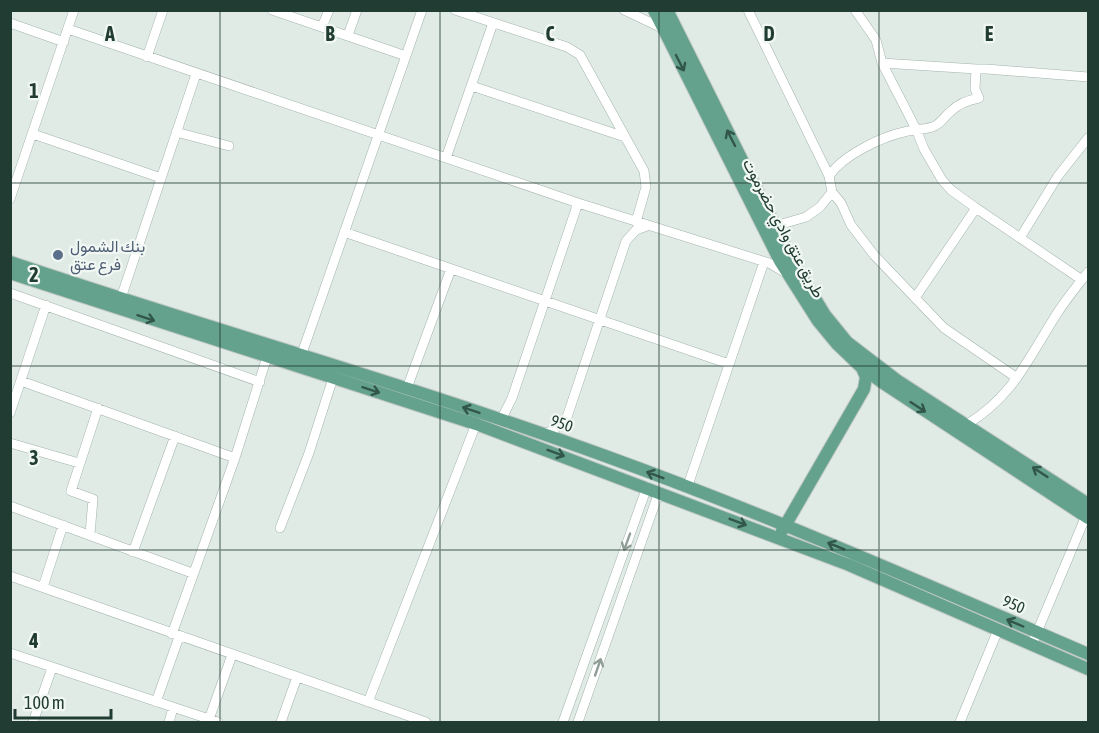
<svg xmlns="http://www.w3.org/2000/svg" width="1099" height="733" viewBox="0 0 1099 733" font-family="'Asap Condensed',Vazirmatn,sans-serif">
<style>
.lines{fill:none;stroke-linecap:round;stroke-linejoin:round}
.minor-casing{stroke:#a3b3ac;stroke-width:10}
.major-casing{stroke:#c1c8c6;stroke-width:14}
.minor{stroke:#fff;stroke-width:9}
.major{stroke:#64a28d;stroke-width:12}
.oneway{stroke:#325649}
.oneway2{stroke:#909e98}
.grid{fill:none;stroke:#213c32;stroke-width:1.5;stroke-opacity:0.55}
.service-dot{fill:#5c6f8a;stroke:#f1f8f4;stroke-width:2}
.labels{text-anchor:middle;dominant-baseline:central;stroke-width:4.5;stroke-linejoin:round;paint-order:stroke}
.street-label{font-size:16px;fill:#213c32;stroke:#f1f8f4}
.service-label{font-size:16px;fill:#4e5e75;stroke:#f1f8f4;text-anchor:start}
.grid-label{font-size:20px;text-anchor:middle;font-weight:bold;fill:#213c32;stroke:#f1f8f4;stroke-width:4.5;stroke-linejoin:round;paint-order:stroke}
</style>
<rect width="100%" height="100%" fill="#e0ebe6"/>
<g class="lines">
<defs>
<path id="minor" d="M 272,10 L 406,56
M 455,10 L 567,47 L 580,55 L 644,171 L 646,187 L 636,222
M 624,10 L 662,28
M 748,10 L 829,176
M 855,10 L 876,40 L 882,63 L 916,129 L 924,149 L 942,180 L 951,190 L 976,208 L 915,298
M 10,23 L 64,42
M 322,27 L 329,10
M 68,29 L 578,203 L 769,263 L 784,272
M 348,35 L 357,10
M 147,57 L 163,10
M 882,63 L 976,69
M 472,86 L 625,137
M 176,132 L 229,146
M 33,134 L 161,178
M 446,158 L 493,23
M 832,192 L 829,176 C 842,156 881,137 904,132 C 913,129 924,130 932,127 C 940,125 944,117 950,112 C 957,105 968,100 979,98 L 975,89 L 976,69 L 986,69 L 1088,77
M 10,199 L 74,10
M 976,208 L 1082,280
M 775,226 L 806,217 L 820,207 L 832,192 L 841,203 L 851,225 L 874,255 L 944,328 L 1017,378
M 344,232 L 729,364
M 1020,238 L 1058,176 L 1088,138
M 10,293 L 260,382
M 121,298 L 196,74
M 300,359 L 422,10
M 21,381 L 235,458
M 407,388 L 451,269
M 10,413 L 46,305
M 501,420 L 512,398 L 578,203
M 966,425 C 1015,395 1028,358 1058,312 C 1067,298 1078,285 1088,272
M 543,434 L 554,430 L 567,417 L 626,241 L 636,230 L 647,226
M 10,443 L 79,463
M 687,488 L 764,262
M 10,506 L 192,573
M 280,528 L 309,453 L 333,378
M 90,534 L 93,499 L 71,491 L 98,408
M 133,552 L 175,436
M 10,576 L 426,722
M 43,587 L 63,525
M 172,634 L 235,458 L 267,357
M 1032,644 L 1088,511
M 10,653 L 218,722
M 156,702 L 179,637
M 368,702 L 476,424
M 33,722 L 52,668
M 169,722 L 173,708
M 208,722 L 232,655
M 281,722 L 297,677
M 563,722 L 647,487
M 578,722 L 659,492
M 960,722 L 998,630"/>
<path id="major" d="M 654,10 L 780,261 L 818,321 L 837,344 L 861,367 L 883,383 L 1088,518
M 667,10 L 794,264 L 825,315 L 847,342 L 860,352 L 898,381 L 1088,504
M 10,262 C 209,329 411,385 608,457 C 771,516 930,586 1088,654
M 10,273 L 476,424 L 849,565 L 1088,669
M 782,531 L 864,389 L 866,377 L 862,368"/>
</defs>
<use href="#minor" class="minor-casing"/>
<use href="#major" class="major-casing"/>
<use href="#minor" class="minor"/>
<use href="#major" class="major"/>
</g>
<defs><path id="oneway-shaft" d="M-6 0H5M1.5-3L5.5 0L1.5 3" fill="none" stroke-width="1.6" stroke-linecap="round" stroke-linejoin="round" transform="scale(1.5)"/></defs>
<g class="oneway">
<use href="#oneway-shaft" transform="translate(680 63) rotate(63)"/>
<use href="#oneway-shaft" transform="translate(731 138) rotate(-117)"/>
<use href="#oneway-shaft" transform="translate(146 318) rotate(18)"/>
<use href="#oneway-shaft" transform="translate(371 390) rotate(18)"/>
<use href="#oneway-shaft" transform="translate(918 407) rotate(33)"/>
<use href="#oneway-shaft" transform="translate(471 410) rotate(-161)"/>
<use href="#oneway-shaft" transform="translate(556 453) rotate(20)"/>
<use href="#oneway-shaft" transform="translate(1040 472) rotate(-147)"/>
<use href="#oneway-shaft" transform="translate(655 475) rotate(-159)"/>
<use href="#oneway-shaft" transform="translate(738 522) rotate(21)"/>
<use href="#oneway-shaft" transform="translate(836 546) rotate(-158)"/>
<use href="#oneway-shaft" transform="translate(1015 623) rotate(-157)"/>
</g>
<g class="oneway2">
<use href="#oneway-shaft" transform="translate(627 542) rotate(110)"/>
<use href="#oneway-shaft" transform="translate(598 667) rotate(-71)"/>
</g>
<path class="grid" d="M 220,10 L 220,722M 440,10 L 440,722M 659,10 L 659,722M 879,10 L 879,722M 10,183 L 1088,183M 10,366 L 1088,366M 10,550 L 1088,550"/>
<circle class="service-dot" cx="58" cy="255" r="6"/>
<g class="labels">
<g class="street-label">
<text transform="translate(784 228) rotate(62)">طريق عتق وادي حضرموت</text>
<text transform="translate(562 423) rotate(19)">950</text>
<text transform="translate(1014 604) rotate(23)">950</text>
</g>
<g class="service-label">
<text x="70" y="246">بنك الشمول<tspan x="70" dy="18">فرع عتق</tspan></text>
</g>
</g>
<g class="grid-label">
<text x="110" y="41">A</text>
<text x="330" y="41">B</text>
<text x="550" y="41">C</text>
<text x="769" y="41">D</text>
<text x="989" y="41">E</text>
<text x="34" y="98">1</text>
<text x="34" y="282">2</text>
<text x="34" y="465">3</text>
<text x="34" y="648">4</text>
</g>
<rect width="1099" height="733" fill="none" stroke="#213c32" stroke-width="24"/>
<path d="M15 709v9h96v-9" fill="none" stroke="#213c32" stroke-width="3"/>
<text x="24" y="709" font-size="18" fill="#213c32" stroke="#f1f8f4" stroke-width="4.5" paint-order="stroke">100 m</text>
</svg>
